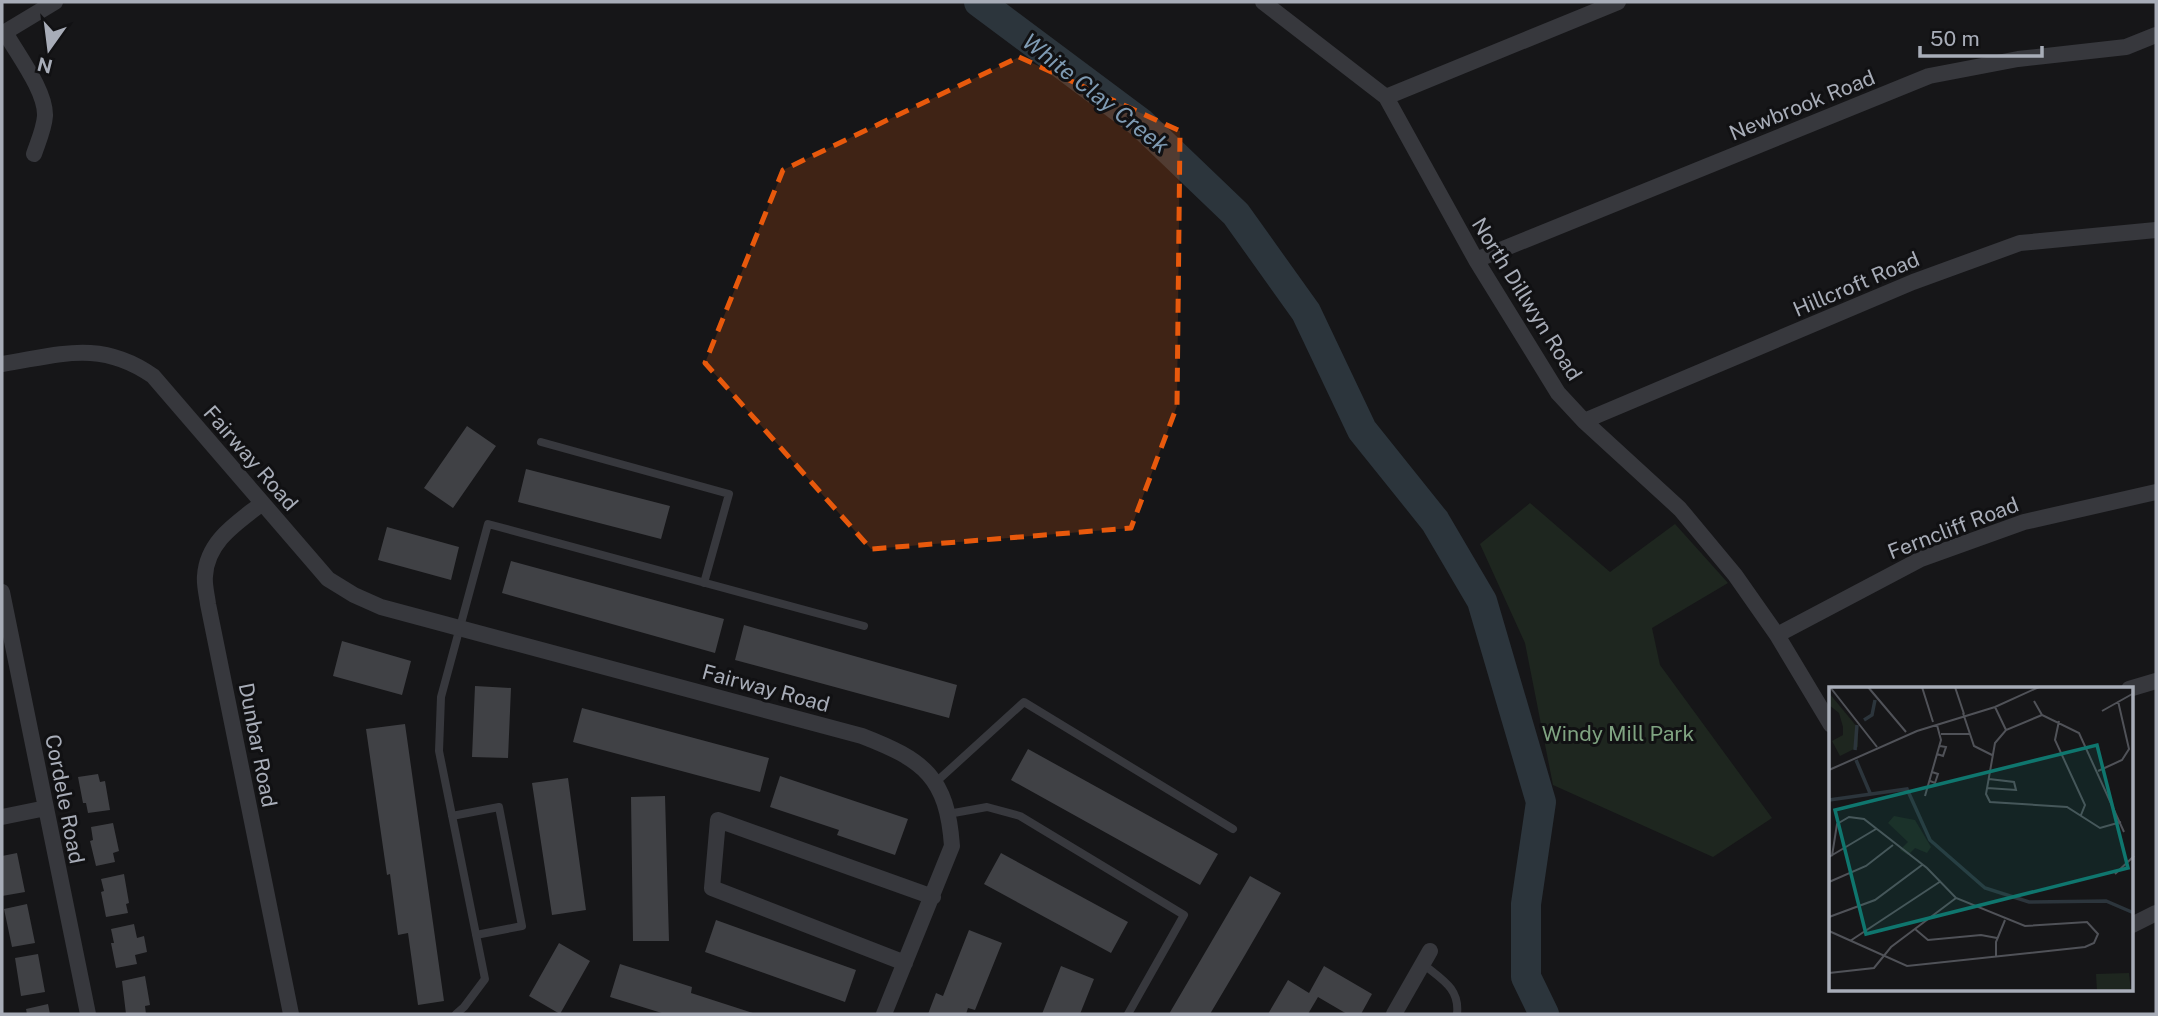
<svg xmlns="http://www.w3.org/2000/svg" width="2158" height="1016" viewBox="0 0 2158 1016" font-family="'Public Sans',sans-serif">
<style>
.green{fill:#1e261f}
.lines{fill:none;stroke-linecap:round;stroke-linejoin:round}
.river{stroke:#2c353c;stroke-width:30}
.building{fill:#404145}
.lane{stroke:#37383d;stroke-width:8}
.street{stroke:#37383d;stroke-width:16}
.marked{fill:#e8590c;fill-opacity:0.2;stroke:#e8590c;stroke-width:5;stroke-dasharray:14 9;stroke-linejoin:round}
.labels{text-anchor:middle;dominant-baseline:central;stroke-width:6;stroke-linejoin:round;paint-order:stroke}
.street-label{font-size:21px;fill:#a8adb8;stroke:#111113}
.park-label{font-size:21px;fill:#7fa381;stroke:#111113}
.water-label{font-size:23px;font-style:italic;fill:#7f9bb3;stroke:#111113}
.inset-river{fill:none;stroke:#2c353c;stroke-width:3.5}
.inset-road{fill:none;stroke:#505258;stroke-width:2}
.view{fill:#0f766e;fill-opacity:0.15;stroke:#0f766e;stroke-width:3.5}
.inset-edge{fill:none;stroke:#a8adb8;stroke-width:3.5}
</style>
<rect width="100%" height="100%" fill="#161618"/>
<path class="green" d="M 1530,503 L 1610,572 L 1675,524 L 1728,583 L 1652,628 L 1660,665 L 1772,818 L 1713,857 L 1553,785 L 1525,643 L 1480,544 Z"/>
<g class="lines">
<path class="river" d="M 979,2 L 1141,123 L 1236,214 L 1306,312 L 1362,430 L 1435,521 L 1482,601 L 1541,802 L 1526,904 L 1526,977 L 1544,1014"/>
</g>
<path class="building" d="M 467,426 L 496,446 L 453,508 L 424,488 Z
M 526,469 L 670,506 L 661,539 L 518,502 Z
M 387,527 L 459,547 L 451,580 L 378,560 Z
M 511,561 L 724,619 L 715,653 L 502,593 Z
M 744,625 L 957,685 L 949,718 L 735,660 Z
M 342,641 L 411,661 L 402,695 L 333,676 Z
M 475,686 L 511,688 L 508,758 L 472,757 Z
M 582,708 L 769,758 L 760,792 L 573,742 Z
M 405,724 L 444,1001 L 418,1005 L 408,933 L 398,935 L 390,874 L 387,875 L 366,729 Z
M 1028,749 L 1218,854 L 1200,885 L 1011,780 Z
M 98,774 L 100,782 L 105,781 L 110,810 L 88,813 L 86,803 L 83,803 L 78,777 Z
M 780,776 L 908,819 L 895,855 L 837,835 L 839,830 L 770,807 Z
M 568,778 L 586,910 L 552,915 L 532,783 Z
M 665,796 L 669,941 L 633,941 L 631,797 Z
M 113,823 L 119,851 L 113,853 L 115,862 L 96,866 L 90,841 L 93,840 L 91,827 Z
M 17,853 L 25,892 L 2,896 L 2,856 Z
M 1001,853 L 1128,922 L 1111,953 L 984,884 Z
M 124,874 L 129,903 L 126,904 L 128,913 L 106,917 L 101,892 L 104,891 L 101,879 Z
M 1250,876 L 1281,893 L 1245,955 L 1210,1014 L 1169,1014 Z
M 27,904 L 35,943 L 12,947 L 4,909 Z
M 716,920 L 856,970 L 845,1002 L 705,952 Z
M 134,924 L 137,938 L 144,936 L 147,952 L 135,955 L 137,964 L 116,968 L 111,943 L 114,943 L 111,929 Z
M 969,930 L 1002,943 L 975,1010 L 968,1008 L 966,1014 L 928,1014 L 936,993 L 943,996 Z
M 559,943 L 590,961 L 560,1014 L 529,996 Z
M 38,954 L 45,992 L 21,996 L 15,958 Z
M 620,964 L 692,987 L 691,993 L 756,1014 L 665,1014 L 610,997 Z
M 1061,966 L 1094,979 L 1080,1014 L 1042,1014 Z
M 1324,966 L 1372,994 L 1361,1014 L 1347,1014 L 1318,997 L 1308,1014 L 1268,1014 L 1288,980 L 1309,993 Z
M 145,976 L 150,1005 L 145,1006 L 146,1014 L 126,1014 L 122,981 Z
M 48,1004 L 50,1014 L 27,1014 L 26,1009 Z"/>
<g class="lines">
<path class="lane" d="M 541,442 L 729,494 L 704,583
M 936,782 L 1024,702 L 1233,829
M 948,814 L 987,807 L 1020,816 L 1184,915 L 1128,1014
M 452,816 L 499,807 L 522,926 L 476,935
M 1423,964 C 1441,979 1460,988 1457,1014
M 456,1014 L 464,1007 L 485,979 L 439,751 L 441,697 L 488,524 L 864,626"/>
<path class="street" d="M 1263,2 L 1386,97 L 1476,260 L 1558,393 L 1584,421 L 1680,509 L 1735,575 L 1777,635 L 1831,725
M 5,32 C 17,54 46,91 45,116 C 44,129 38,142 34,154
M 2,34 L 55,2
M 1386,97 L 1618,2
M 1476,260 L 1929,76 L 2018,59 L 2126,47 L 2156,35
M 2,364 C 60,355 100,339 153,376 L 328,579 L 354,595 L 381,607 L 862,736 C 924,760 947,777 952,846 L 884,1014
M 1584,421 L 1913,282 L 2020,243 L 2156,230
M 261,504 C 237,523 207,541 205,576 C 204,585 207,595 208,604 L 291,1014
M 2,592 L 88,1014
M 1777,635 L 1921,559 L 2024,522 L 2156,492
M 2129,689 L 2156,681
M 2,817 L 46,808
M 2132,925 L 2156,913
M 905,963 L 712,888 L 718,820 L 933,897
M 1394,1014 L 1430,951"/>
</g>
<path class="marked" d="M 1019,57 L 1180,131 L 1177,406 L 1131,528 L 871,549 L 705,363 L 783,170 Z"/>
<g class="labels">
<g class="street-label">
<text transform="translate(1802 105) rotate(-22)">Newbrook Road</text>
<text transform="translate(1856 284) rotate(-23)">Hillcroft Road</text>
<text transform="translate(1527 299) rotate(58)">North Dillwyn Road</text>
<text transform="translate(251 458) rotate(49)">Fairway Road</text>
<text transform="translate(1953 528) rotate(-21)">Ferncliff Road</text>
<text transform="translate(766 688) rotate(15)">Fairway Road</text>
<text transform="translate(258 745) rotate(79)">Dunbar Road</text>
<text transform="translate(65 799) rotate(79)">Cordele Road</text>
</g>
<g class="park-label">
<text x="1618" y="733">Windy Mill Park</text>
</g>
<g class="water-label">
<text transform="translate(1096 93) rotate(38)">White Clay Creek</text>
</g>
</g>
<g transform="translate(1829 687)">
<rect width="304" height="304" fill="#161618"/>
<path d="M 0,6 L 29,41 L 29,60 L 11,69 L 3,54 L 14,48 L 14,40 L 10,26 L 0,18 ZM 65,129 L 86,133 L 102,160 L 98,166 L 86,161 L 79,168 L 71,163 L 79,155 L 59,136 ZM 300,286 L 302,304 L 268,304 L 267,287 Z" fill="#1e261f"/>
<path class="inset-river" d="M 35,33 L 43,28 L 46,13M 26,63 L 28,38M 27,73 L 41,106M 0,113 L 78,102 L 101,153 L 156,201 L 200,215 L 277,214 L 305,226"/>
<path class="inset-road" d="M 1,0 L 48,60M 39,0 L 77,45M 93,0 L 104,35M 126,0 L 135,27M 205,14 L 213,28 L 250,46 L 295,145M 166,20 L 177,43M 273,24 L 305,6M 134,26 L 145,59 L 163,68M 213,28 L 177,43 L 166,56 L 157,107 L 161,115 L 238,120 L 271,141 L 292,135M 230,34 L 226,53 L 256,118 L 252,128M 112,47 L 141,47M 108,67 L 114,69 L 117,60 L 111,59M 0,83 L 88,44 L 166,20 L 210,0M 269,84 L 293,73 L 300,62 L 289,14M 101,94 L 106,96 L 109,87 L 103,85M 158,101 L 187,103 L 185,95 L 160,92M 96,109 L 112,53 L 108,38M 0,170 L 47,142M 286,187 L 305,169M 0,195 L 37,179 L 64,158M 0,230 L 46,213 L 93,178M 86,242 L 99,253 L 152,248 L 168,251M 0,244 L 78,279 L 256,260 L 265,256 L 269,247 L 258,235 L 196,239 L 127,211 L 98,181 L 35,132 L 20,130 L 8,137 L 3,169M 21,254 L 112,194M 167,269 L 167,255 L 176,233M 0,286 L 45,281 L 62,260 L 127,211"/>
<path class="view" d="M 268,58 L 299,181 L 37,247 L 6,123 Z"/>
<rect width="304" height="304" class="inset-edge"/>
</g>
<rect width="2158" height="1016" fill="none" stroke="#a8adb8" stroke-width="7"/>
<g transform="translate(49 49) rotate(194)" stroke="#111113" stroke-width="5" paint-order="stroke">
<path d="M0-5L12 26L0 18L-12 26Z" fill="#a8adb8"/>
<text y="-10" font-size="19" font-weight="bold" text-anchor="middle" fill="#a8adb8">N</text>
</g>
<path d="M1920 46v10h122v-10" fill="none" stroke="#a8adb8" stroke-width="3.5"/>
<text x="1930" y="46" font-size="21" fill="#a8adb8" stroke="#111113" stroke-width="5" paint-order="stroke">50 m</text>
</svg>
